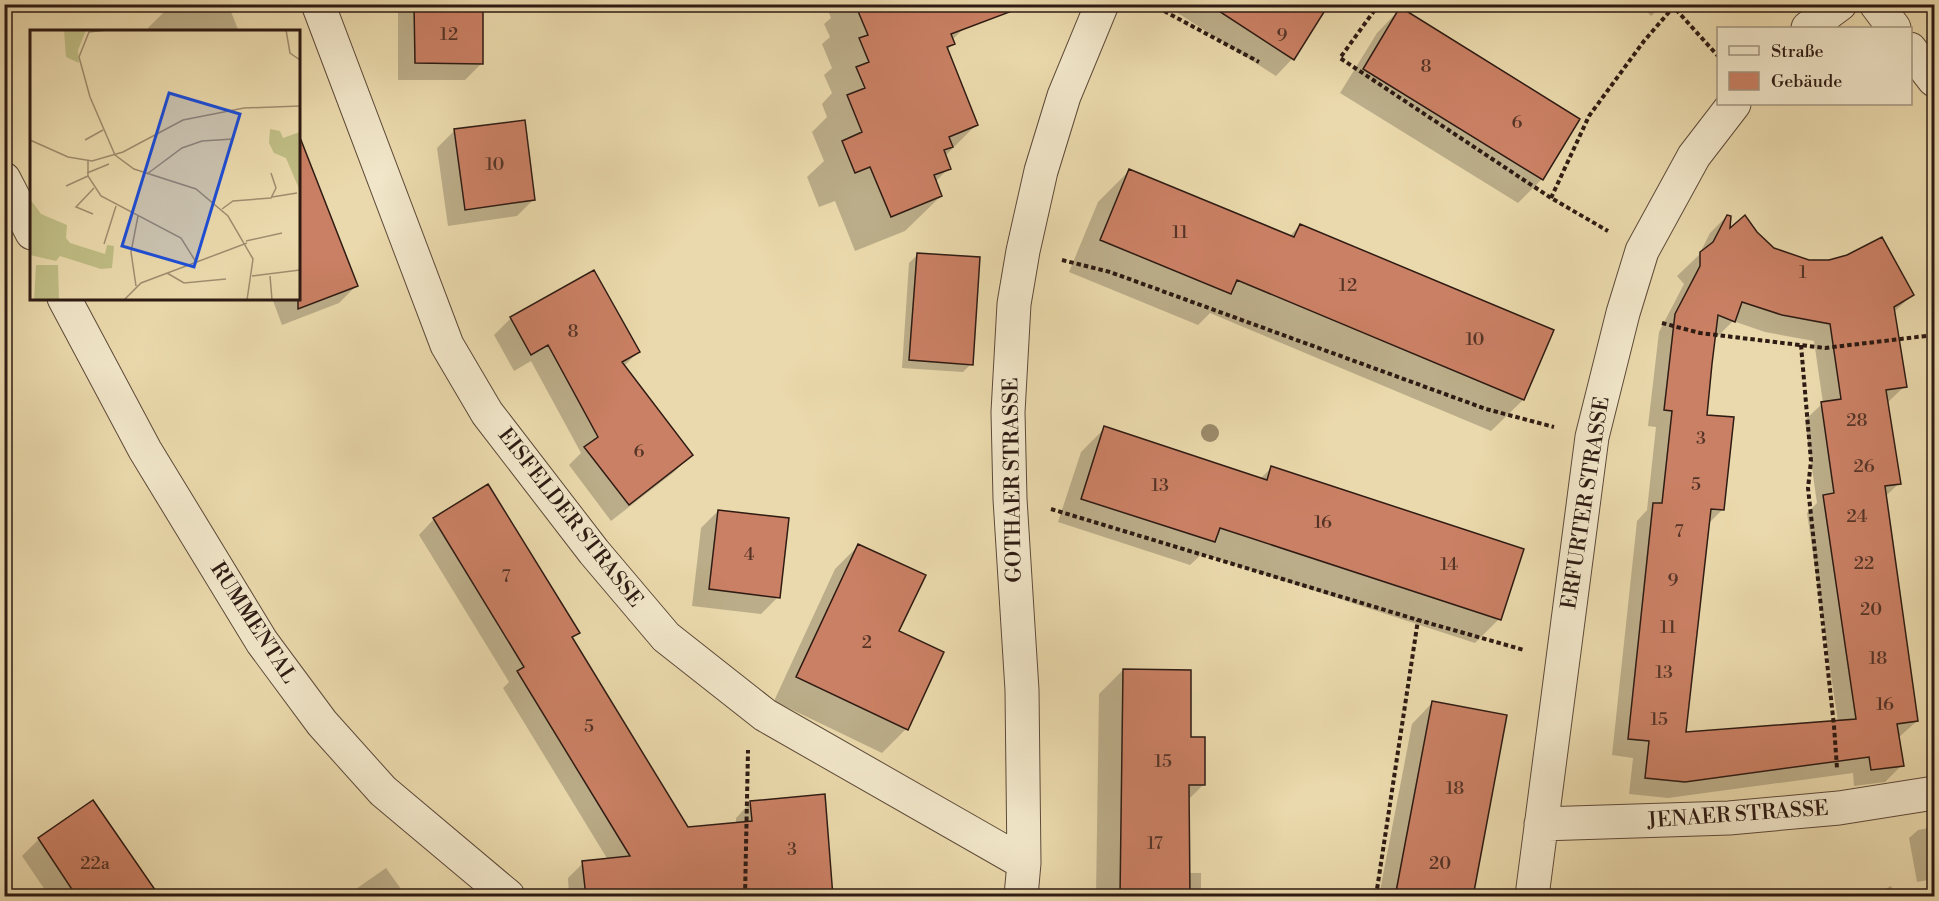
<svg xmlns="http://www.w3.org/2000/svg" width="1939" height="901" viewBox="0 0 1939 901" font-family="'Libre Bodoni',serif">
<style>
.shadow{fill:#0003;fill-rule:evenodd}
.building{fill:#ca8064;stroke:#2e1b13;stroke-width:1.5;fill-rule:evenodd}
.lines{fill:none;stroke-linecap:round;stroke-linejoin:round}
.minor-casing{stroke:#5d4a39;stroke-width:35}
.path{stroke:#2e1b13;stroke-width:4;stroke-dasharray:4.5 3;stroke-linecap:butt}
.minor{stroke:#f1e6c9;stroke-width:33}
.tree{fill:#9b8b6b}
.labels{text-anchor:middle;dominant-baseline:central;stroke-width:6;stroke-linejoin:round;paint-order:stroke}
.number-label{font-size:18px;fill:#553427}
.street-label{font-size:21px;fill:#2e1b13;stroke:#f1e6c9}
.inset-road{fill:none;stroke:#9f8d6f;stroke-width:1.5}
.view{fill:#1d4ed8;fill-opacity:0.15;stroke:#1d4ed8;stroke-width:3}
.inset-edge{fill:none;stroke:#2e1b13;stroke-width:3}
</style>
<rect width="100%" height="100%" fill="#ead9ac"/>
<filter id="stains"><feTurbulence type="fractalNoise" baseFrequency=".00333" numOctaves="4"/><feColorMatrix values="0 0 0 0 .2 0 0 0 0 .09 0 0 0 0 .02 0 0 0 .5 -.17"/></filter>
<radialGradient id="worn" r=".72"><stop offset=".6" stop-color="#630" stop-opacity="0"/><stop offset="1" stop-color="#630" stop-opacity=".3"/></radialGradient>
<path class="shadow" d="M 182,4 L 228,4 L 239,32 L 150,32 L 148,28 L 165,11 Z
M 398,4 L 482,4 L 482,63 L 465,80 L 398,80 Z
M 953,4 L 963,29 L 952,40 L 953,44 L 946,51 L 976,125 L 944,157 L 949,168 L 935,182 L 941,196 L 905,231 L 855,251 L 835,201 L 819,207 L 807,177 L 824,161 L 812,132 L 827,117 L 822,104 L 832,93 L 824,75 L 832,68 L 822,44 L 830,37 L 824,24 L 831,18 L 826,5 Z
M 1176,4 L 1316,4 L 1324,10 L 1292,59 L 1276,76 L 1173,10 Z
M 1640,4 L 1664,4 L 1651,16 Z
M 1400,9 L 1542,179 L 1518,203 L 1340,93 L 1377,33 Z
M 454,131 L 534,199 L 517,216 L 448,226 L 437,148 Z
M 1129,171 L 1289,237 L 1300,225 L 1552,331 L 1523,400 L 1491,431 L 1210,313 L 1198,325 L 1069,272 L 1098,202 Z
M 1727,216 L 1728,231 L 1755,233 L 1773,249 L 1912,295 L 1893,313 L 1905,386 L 1887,403 L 1899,483 L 1885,497 L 1917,721 L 1898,738 L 1902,765 L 1885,782 L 1854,786 L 1853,773 L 1668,798 L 1629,794 L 1633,758 L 1612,755 L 1637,521 L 1647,510 L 1656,427 L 1648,426 L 1659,332 L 1684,284 L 1677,276 L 1699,255 L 1710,233 ZM 1733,321 L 1765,332 L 1814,341 L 1823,403 L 1805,420 L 1817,503 L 1807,513 L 1838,722 L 1684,734 L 1707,525 L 1722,510 L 1705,416 L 1714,337 L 1716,338 Z
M 917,255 L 971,364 L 963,372 L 902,368 L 909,263 Z
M 356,286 L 339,303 L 282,325 L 272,298 L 298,298 Z
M 511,318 L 638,352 L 624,366 L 691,455 L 674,472 L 611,521 L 569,465 L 581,453 L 531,361 L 514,371 L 494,335 Z
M 1105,428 L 1260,479 L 1272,467 L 1499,619 L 1475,643 L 1202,554 L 1190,565 L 1058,522 L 1081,452 Z
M 718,511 L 778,597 L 761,614 L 692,606 L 701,528 Z
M 434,519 L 578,633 L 572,639 L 688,828 L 736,824 L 736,818 L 751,802 L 832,896 L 569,896 L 568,878 L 583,863 L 608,860 L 503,688 L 509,682 L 419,535 Z
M 859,545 L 906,729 L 882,753 L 774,701 L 835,569 Z
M 4,601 L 11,609 L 4,615 Z
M 1123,670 L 1189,739 L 1203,785 L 1188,800 L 1188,873 L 1201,873 L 1201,896 L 1096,896 L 1099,694 Z
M 1433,702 L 1471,896 L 1379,896 L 1412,724 Z
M 93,802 L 142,896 L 49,896 L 22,856 L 39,839 Z
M 1934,827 L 1934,879 L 1917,882 L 1909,838 L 1918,830 Z
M 386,868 L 406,896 L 346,896 Z
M 1891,886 L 1896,896 L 1871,896 Z"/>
<path class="building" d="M 414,4 L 483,4 L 483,64 L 415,63 Z
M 855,4 L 1020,4 L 1020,8 L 951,34 L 955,44 L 947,47 L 978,125 L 949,137 L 953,147 L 944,150 L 951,169 L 934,175 L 942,196 L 891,217 L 870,167 L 855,173 L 842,141 L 862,132 L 847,95 L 865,88 L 856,67 L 869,62 L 859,38 L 868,35 Z
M 1208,4 L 1329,4 L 1294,60 Z
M 1400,7 L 1580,119 L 1543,180 L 1363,69 Z
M 525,120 L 535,200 L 465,210 L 454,129 Z
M 301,140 L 358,286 L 298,309 L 298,141 Z
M 1129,169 L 1294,237 L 1300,224 L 1554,330 L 1524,400 L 1237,280 L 1231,294 L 1100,240 Z
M 1727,215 L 1731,216 L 1730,228 L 1745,215 L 1757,232 L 1774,248 L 1809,260 L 1829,260 L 1847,255 L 1882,237 L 1914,295 L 1894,307 L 1907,387 L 1886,390 L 1901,484 L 1885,486 L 1918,721 L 1897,724 L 1904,766 L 1871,770 L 1869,757 L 1685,782 L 1645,778 L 1649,741 L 1628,739 L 1653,503 L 1662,503 L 1672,411 L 1664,410 L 1675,314 L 1700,266 L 1700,252 L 1713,242 ZM 1742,302 L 1782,315 L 1830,324 L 1841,399 L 1821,402 L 1834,493 L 1823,495 L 1856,719 L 1686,732 L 1711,509 L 1724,510 L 1734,417 L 1707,415 L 1712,364 L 1718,315 L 1735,322 Z
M 917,253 L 980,257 L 973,365 L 909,360 Z
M 594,270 L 640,352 L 622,362 L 693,455 L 629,505 L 584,447 L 598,437 L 548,345 L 531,355 L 510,317 Z
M 1104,426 L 1267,480 L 1271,466 L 1524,549 L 1501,620 L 1220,528 L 1215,542 L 1081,499 Z
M 488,484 L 580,633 L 572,637 L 688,827 L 752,821 L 750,801 L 825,794 L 833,897 L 586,897 L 582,861 L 630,856 L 517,671 L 524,667 L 433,518 Z
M 718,510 L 789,518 L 780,598 L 709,589 Z
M 858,544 L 926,575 L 899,631 L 944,652 L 908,730 L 796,677 Z
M 1123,669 L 1191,670 L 1191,737 L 1205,737 L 1205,785 L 1189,785 L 1190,897 L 1120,897 Z
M 1432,701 L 1507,715 L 1473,897 L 1395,897 Z
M 93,800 L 160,897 L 77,897 L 38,838 Z"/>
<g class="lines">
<defs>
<path id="minor" d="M 318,4 L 447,345 L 487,413 L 594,552 L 666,637 L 765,715 L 1024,863
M 1876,4 L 1894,28
M 1808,28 L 1840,4
M 1910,49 L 1934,80
M 4,179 L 32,233
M 64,298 L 145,450 L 262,642 L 322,723 L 383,791 L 508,896
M 1541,824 L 1729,818 L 1839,808 L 1934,793
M 1021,896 L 1024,863 L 1022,690 L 1010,499 L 1008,412 L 1014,304 L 1023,251 L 1041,171 L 1064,96 L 1102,4
M 1532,896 L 1592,437 L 1623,313 L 1642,251 L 1694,156 L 1734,104"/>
</defs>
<use href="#minor" class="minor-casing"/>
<path class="path" d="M 1151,4 L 1259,62
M 1379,4 L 1340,58 L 1551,198 L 1608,231
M 1671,4 L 1718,56
M 1551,198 L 1589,116 L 1644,41 L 1676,4
M 1062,260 L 1110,272 L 1486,409 L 1554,427
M 1662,323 L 1700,333 L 1825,348 L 1934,335
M 1801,345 L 1811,461 L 1808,488 L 1834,726 L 1837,768
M 1051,509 L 1418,620 L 1524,650
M 745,896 L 748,750
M 1376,896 L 1418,620"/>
<use href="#minor" class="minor"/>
</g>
<circle class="tree" cx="1210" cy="433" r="9"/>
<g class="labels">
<g class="number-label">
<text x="449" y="34">12</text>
<text x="1282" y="35">9</text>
<text x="1426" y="66">8</text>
<text x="1517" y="122">6</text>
<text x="495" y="164">10</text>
<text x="1180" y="232">11</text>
<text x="1803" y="272">1</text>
<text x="1348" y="285">12</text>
<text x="573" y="331">8</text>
<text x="1475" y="339">10</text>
<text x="1857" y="420">28</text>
<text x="1701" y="438">3</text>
<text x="639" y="451">6</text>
<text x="1864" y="466">26</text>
<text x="1696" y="484">5</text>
<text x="1160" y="485">13</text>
<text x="1857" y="516">24</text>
<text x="1323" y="522">16</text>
<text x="1679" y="531">7</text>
<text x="749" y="554">4</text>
<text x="1864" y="563">22</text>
<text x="1449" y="564">14</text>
<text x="506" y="576">7</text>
<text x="1673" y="580">9</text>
<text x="1871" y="609">20</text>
<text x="1668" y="627">11</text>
<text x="867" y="642">2</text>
<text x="1878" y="658">18</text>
<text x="1664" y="672">13</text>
<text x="1885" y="704">16</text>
<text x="1659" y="719">15</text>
<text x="589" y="726">5</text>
<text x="1163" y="761">15</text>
<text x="1455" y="788">18</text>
<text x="1155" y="843">17</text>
<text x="792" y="849">3</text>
<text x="95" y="863">22a</text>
<text x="1440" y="863">20</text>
</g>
<g class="street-label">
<text transform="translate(1013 480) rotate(-91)">GOTHAER STRASSE</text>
<text transform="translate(1586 503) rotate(-81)">ERFURTER STRASSE</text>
<text transform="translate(570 518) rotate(52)">EISFELDER STRASSE</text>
<text transform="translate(253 623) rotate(57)">RUMMENTAL</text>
<text transform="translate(1738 815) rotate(-4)">JENAER STRASSE</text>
</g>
</g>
<g transform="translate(30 30)">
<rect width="270" height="270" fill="#ead9ac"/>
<path d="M 34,0 L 56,0 L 48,20 L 49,33 L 36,27 ZM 240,99 L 250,101 L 253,108 L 270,102 L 270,161 L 256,128 L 244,123 L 239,113 ZM 0,169 L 11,184 L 37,195 L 36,208 L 40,213 L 75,224 L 77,215 L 84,216 L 82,238 L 71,239 L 30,226 L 26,231 L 0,225 ZM 6,235 L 28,235 L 29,270 L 4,270 Z" fill="#bfbd84"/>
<path class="inset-road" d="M 77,0 L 59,2 L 49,27 L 60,67 L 85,125 L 104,139 L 166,159 L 198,186 L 223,229 L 217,270M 256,0 L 260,23 L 270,30M 0,110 L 38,127 L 62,131 L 93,122 L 153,90 L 214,78 L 270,76M 55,110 L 73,100M 58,131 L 58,146 L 71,166 L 151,208 L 166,232M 57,143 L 79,134M 117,144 L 152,118 L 172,111 L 203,109M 36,156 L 58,146M 242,167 L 267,163M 192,179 L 203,171 L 241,168 L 246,158 L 241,143M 63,184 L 46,177 L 64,158M 216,211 L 252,203M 74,214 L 86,176M 137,243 L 154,253 L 196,249M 222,246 L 270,240M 240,246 L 242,270M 106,256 L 101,222 L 108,186M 94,270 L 111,253 L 217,213"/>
<path class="view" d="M 139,63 L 210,84 L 164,237 L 92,216 Z"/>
<rect width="270" height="270" class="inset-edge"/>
</g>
<rect width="1939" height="901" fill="none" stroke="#ead9ac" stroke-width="24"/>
<rect x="6" y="6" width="1927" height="889" fill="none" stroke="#2e1b13" stroke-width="3"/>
<rect x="12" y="12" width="1915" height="877" fill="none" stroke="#2e1b13" stroke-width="1.5"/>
<rect x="1717" y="27" width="195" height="78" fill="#f1e6c9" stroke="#a39580" stroke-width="1.5"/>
<rect x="1729" y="46" width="30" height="9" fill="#f1e6c9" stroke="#a39580" stroke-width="1.5"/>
<text x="1771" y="57" font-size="18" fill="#2e1b13">Straße</text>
<rect x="1729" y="72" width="30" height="18" fill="#ca8064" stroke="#a39580" stroke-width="1.5"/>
<text x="1771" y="87" font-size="18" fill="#2e1b13">Gebäude</text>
<rect width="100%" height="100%" filter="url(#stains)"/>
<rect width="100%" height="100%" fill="url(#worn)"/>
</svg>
